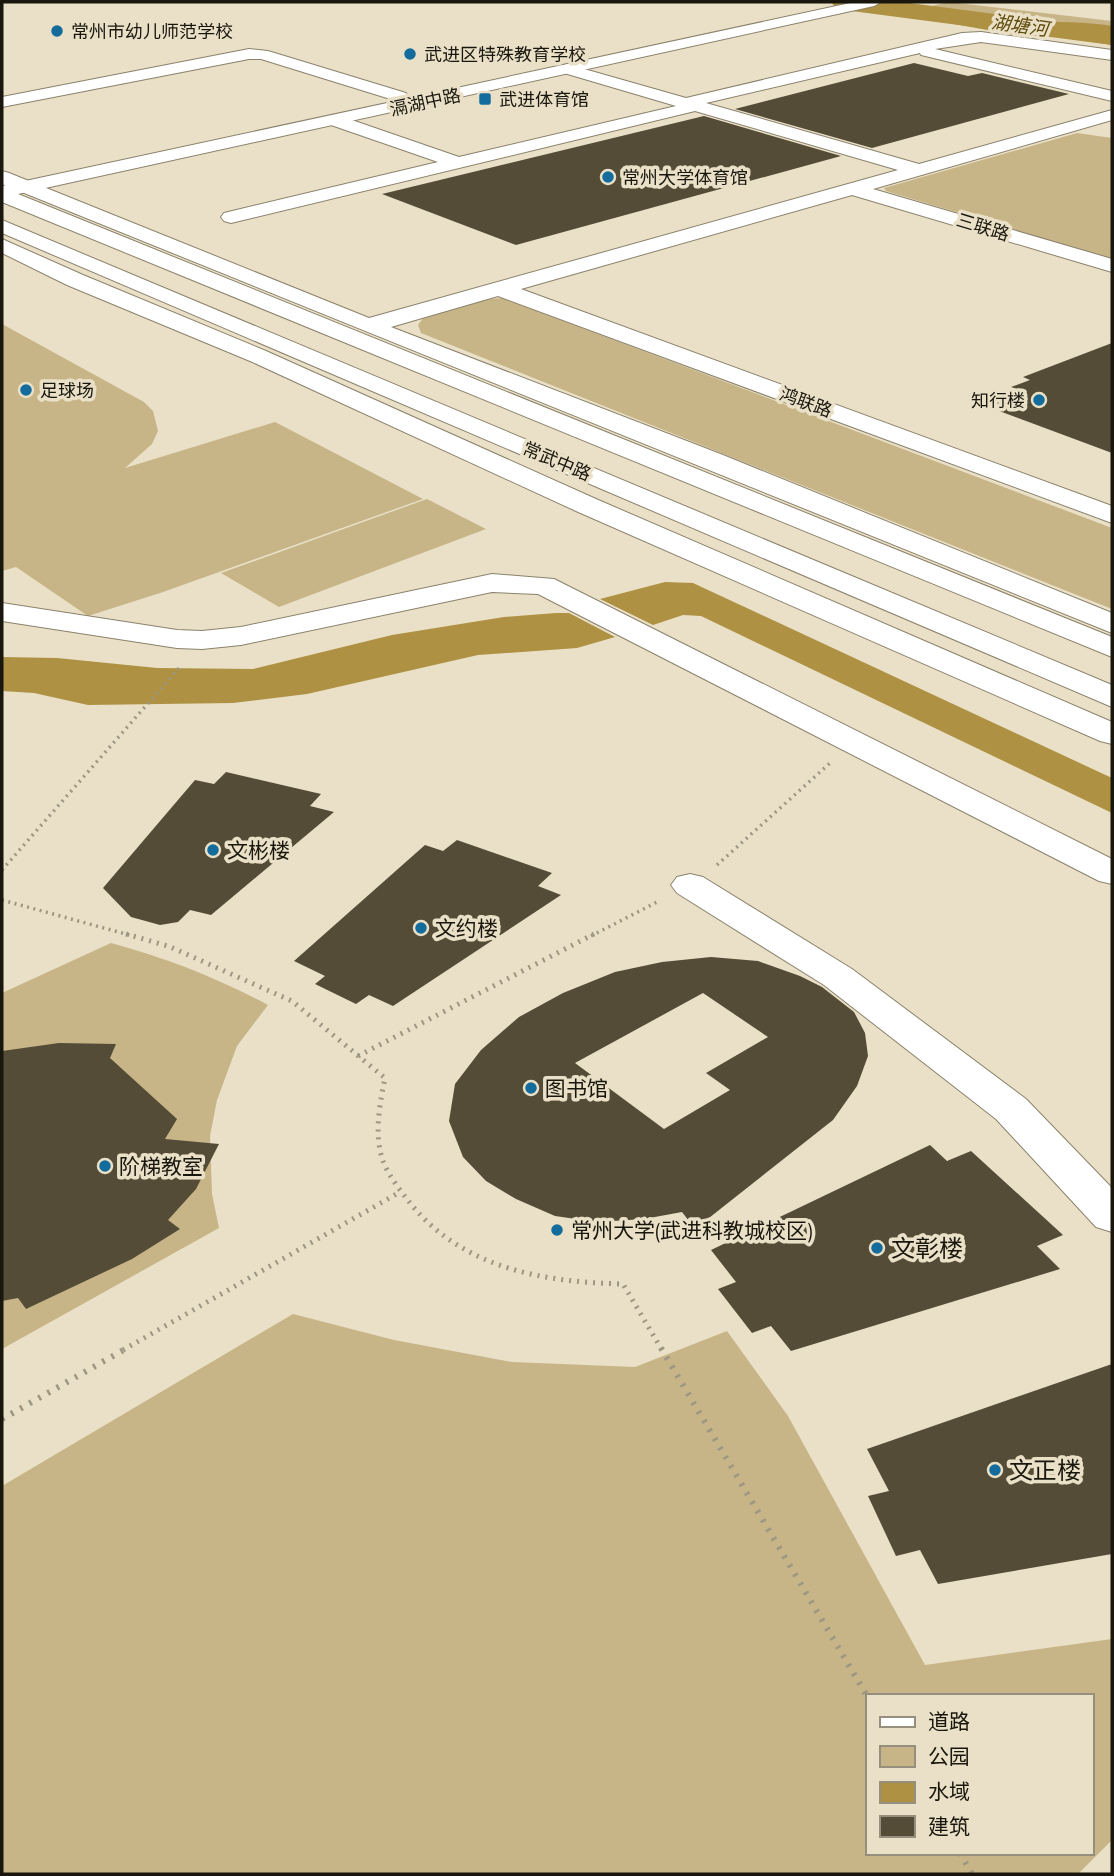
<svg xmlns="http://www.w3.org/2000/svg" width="1114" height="1876" viewBox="0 0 1114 1876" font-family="'PT Sans Narrow','Noto Sans SC',sans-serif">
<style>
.green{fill:#c7b587;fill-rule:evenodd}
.water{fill:#ae9142}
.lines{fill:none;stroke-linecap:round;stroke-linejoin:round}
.river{fill:#ae9142;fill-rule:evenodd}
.building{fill:#544c37;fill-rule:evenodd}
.minor-casing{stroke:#8b826c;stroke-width:2}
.major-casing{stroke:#8b826c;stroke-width:2}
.path-far2{stroke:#9d9683;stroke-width:3.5;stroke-dasharray:2 4.5;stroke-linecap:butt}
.path-far1{stroke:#9d9683;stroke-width:5;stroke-dasharray:2 6;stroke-linecap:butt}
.path{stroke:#9d9683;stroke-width:6;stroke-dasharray:2.5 8;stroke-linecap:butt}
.minor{fill:#fff;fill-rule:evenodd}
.major{fill:#fff;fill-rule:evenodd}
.poi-dot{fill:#146c9c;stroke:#e9e0c7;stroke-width:2.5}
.labels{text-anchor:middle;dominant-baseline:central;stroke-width:7;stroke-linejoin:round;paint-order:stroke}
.far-poi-label{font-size:18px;fill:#19160d;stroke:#e9e0c7;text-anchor:start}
.far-street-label{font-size:18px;fill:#19160d;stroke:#e9e0c7}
.far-water-label{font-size:19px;font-style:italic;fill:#5e4a0a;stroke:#e9e0c7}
.poi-label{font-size:21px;fill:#19160d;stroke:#e9e0c7;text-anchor:start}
.near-poi-label{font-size:24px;fill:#19160d;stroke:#e9e0c7;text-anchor:start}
</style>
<rect width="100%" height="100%" fill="#e9e0c7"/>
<path class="green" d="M 949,2 L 1112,21 L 1112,44 L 896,14 Z
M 1077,133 L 1112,138 L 1112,259 L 886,191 L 884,188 Z
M 503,298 L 1112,528 L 1112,609 L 421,333 L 418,325 L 424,317 L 489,299 Z
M 2,324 L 144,402 L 153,411 L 158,431 L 152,444 L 125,468 L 275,422 L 423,499 L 163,592 L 88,616 L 16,567 L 2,571 Z
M 427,499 L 486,529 L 279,607 L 221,573 Z
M 111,943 C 167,958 217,978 268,1005 L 237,1046 L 217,1100 L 210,1136 L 212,1194 L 219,1228 L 2,1349 L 2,993 Z
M 293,1314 L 394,1340 L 512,1362 L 635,1367 L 727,1331 L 788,1416 L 925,1665 L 1112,1639 L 1112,1840 L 1078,1874 L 2,1874 L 2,1486 ZM 867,1696 L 1091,1696 L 1091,1853 L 867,1853 Z"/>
<path class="water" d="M 911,6 C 951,9 991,16 1030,20 C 1057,23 1085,21 1112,26 L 1112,45 L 1054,36 L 1021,36 L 887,12 Z
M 665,582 L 693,583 L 1112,778 L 1112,813 L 701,616 L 683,615 L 653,625 L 600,599 Z
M 556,613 L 569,613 L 615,637 L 577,648 L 478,655 L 307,694 L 233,703 L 88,705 L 34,693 L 2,691 L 2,657 L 57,658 L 157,668 L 253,669 L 392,635 L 504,617 Z"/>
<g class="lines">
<path class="river" d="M 831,2 L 902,2 L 1112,29 L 1112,45 L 844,10 L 835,7 Z"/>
</g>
<path class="building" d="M 914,63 L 968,76 L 982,73 L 1069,94 L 872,148 L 735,109 Z
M 704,116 L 841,156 L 516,245 L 382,194 Z
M 1112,343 L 1112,453 L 983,405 L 1020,390 L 1011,387 L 1030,380 L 1023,377 Z
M 226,772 L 321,794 L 310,806 L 334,812 L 211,915 L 190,910 L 178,922 L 160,925 L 131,917 L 103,888 L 195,780 L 214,784 Z
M 457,840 L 552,873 L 538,886 L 561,895 L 393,1006 L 369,995 L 356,1004 L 315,984 L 325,976 L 294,961 L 425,845 L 443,851 Z
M 711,957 L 758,961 L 800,976 L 822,987 L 854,1012 L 865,1033 L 868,1056 L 857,1086 L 833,1120 L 695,1229 L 682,1212 L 644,1219 L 597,1222 L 555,1216 L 516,1199 L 486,1181 L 463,1157 L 449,1121 L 455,1084 L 481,1050 L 519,1017 L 563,993 L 615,972 L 662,962 ZM 703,993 L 768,1037 L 706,1073 L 730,1090 L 664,1129 L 575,1063 Z
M 59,1043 L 116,1044 L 110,1058 L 177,1119 L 165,1139 L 219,1144 L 196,1189 L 168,1220 L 180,1229 L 132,1259 L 26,1309 L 18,1298 L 2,1301 L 2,1051 Z
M 930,1145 L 947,1161 L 971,1151 L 1063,1235 L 1037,1246 L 1060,1269 L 791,1351 L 771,1326 L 752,1333 L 718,1289 L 736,1282 L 711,1250 Z
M 1112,1364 L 1112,1554 L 938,1584 L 920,1550 L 896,1556 L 868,1496 L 889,1491 L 867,1449 Z"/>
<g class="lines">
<defs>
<path id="minor" d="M 981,32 L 1112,50 L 1112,60 L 981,42 L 935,49 L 1112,91 L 1112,101 L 921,55 L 920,53 L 706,103 L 919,164 L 1112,110 L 1112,120 L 873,189 L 1112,259 L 1112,272 L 852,195 L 521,289 L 1112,506 L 1112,523 L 498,296 L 391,327 L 723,455 L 1112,613 L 1112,633 L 2,184 L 2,171 L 9,173 L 369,318 L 898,170 L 695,111 L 231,223 L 224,221 L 221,217 L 224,213 L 438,162 L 331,125 L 328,121 L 331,117 L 343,117 L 459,157 L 676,106 L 564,73 L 562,70 L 564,67 L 570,65 L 686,98 L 962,33 Z
M 249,49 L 268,51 L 406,93 L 409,97 L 400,102 L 261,59 L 249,59 L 2,107 L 2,97 Z
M 2,239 L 83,275 L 266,351 L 596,499 L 1112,722 L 1112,744 L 1100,741 L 576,511 L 250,361 L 67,285 L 2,253 Z
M 492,574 L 554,579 L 1112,859 L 1112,884 L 1099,881 L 538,594 L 492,592 L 241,645 L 202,649 L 177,648 L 2,621 L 2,603 L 177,630 L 202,631 L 241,627 Z
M 690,874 L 703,877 L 852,969 L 1026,1099 L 1112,1188 L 1112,1232 L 1096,1227 L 996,1119 L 824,985 L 677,893 L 671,885 L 677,877 Z"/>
<path id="major" d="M 855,2 L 881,2 L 874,6 L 18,194 L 1112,637 L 1112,657 L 2,202 L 2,186 Z
M 2,220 L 1112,685 L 1112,707 L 2,233 Z"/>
</defs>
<use href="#minor" class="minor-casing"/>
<use href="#major" class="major-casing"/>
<path class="path-far2" d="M 717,865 L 830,763
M 2,870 L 179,668
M 2,900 L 133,936
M 591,936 L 659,901"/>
<path class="path-far1" d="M 126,934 L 168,946 L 292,1001 L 385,1078 C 380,1103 374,1132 382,1158 C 387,1174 400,1190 410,1203 C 463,1269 544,1282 623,1284 L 662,1350
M 358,1056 L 594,934
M 123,1350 L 400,1192"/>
<path class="path" d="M 661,1348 L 867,1696
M 2,1419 L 127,1348
M 960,1853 L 972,1874"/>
<use href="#minor" class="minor"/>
<use href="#major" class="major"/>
</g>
<g class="poi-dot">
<circle cx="57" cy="31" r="7"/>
<circle cx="410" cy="54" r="7"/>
<rect x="478" y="92" width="14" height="14" rx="3.5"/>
<circle cx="608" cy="177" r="7"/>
<circle cx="26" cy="390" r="7"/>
<circle cx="1039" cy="400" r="7"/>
<circle cx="213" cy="850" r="7"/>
<circle cx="421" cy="928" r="7"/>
<circle cx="531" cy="1088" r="7"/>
<circle cx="105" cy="1166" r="7"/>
<circle cx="557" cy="1230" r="7"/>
<circle cx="877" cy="1248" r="7"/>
<circle cx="995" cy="1470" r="7"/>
</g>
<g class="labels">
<g class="far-poi-label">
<text x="71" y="31">常州市幼儿师范学校</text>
<text x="424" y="54">武进区特殊教育学校</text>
<text x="499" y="99">武进体育馆</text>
<text x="622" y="177">常州大学体育馆</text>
<text x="40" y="390">足球场</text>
<text x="1025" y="400" text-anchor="end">知行楼</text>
</g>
<g class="far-street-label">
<text transform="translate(425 102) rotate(-12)">滆湖中路</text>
<text transform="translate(983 227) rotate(17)">三联路</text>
<text transform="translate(806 402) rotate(20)">鸿联路</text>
<text transform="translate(557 461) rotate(23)">常武中路</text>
</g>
<g class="far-water-label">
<text transform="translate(1020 25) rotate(8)">湖塘河</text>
</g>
<g class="poi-label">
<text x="227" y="850">文彬楼</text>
<text x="435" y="928">文约楼</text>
<text x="545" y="1088">图书馆</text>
<text x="119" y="1166">阶梯教室</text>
<text x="571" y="1230">常州大学(武进科教城校区)</text>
</g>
<g class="near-poi-label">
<text x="891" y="1248">文彰楼</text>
<text x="1009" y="1470">文正楼</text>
</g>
</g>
<rect width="1114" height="1876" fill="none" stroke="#19160d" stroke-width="7"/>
<rect x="866" y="1694" width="228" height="161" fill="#e9e0c7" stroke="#968f7d" stroke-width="2"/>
<rect x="880" y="1717" width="35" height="10" fill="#ffffff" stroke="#968f7d" stroke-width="2"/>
<text x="928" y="1729" font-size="21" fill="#19160d">道路</text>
<rect x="880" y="1746" width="35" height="21" fill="#c7b587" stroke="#968f7d" stroke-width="2"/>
<text x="928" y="1764" font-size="21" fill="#19160d">公园</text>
<rect x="880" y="1782" width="35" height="21" fill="#ae9142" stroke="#968f7d" stroke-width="2"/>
<text x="928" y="1799" font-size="21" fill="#19160d">水域</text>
<rect x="880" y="1816" width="35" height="21" fill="#544c37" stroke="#968f7d" stroke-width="2"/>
<text x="928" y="1834" font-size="21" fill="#19160d">建筑</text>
</svg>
